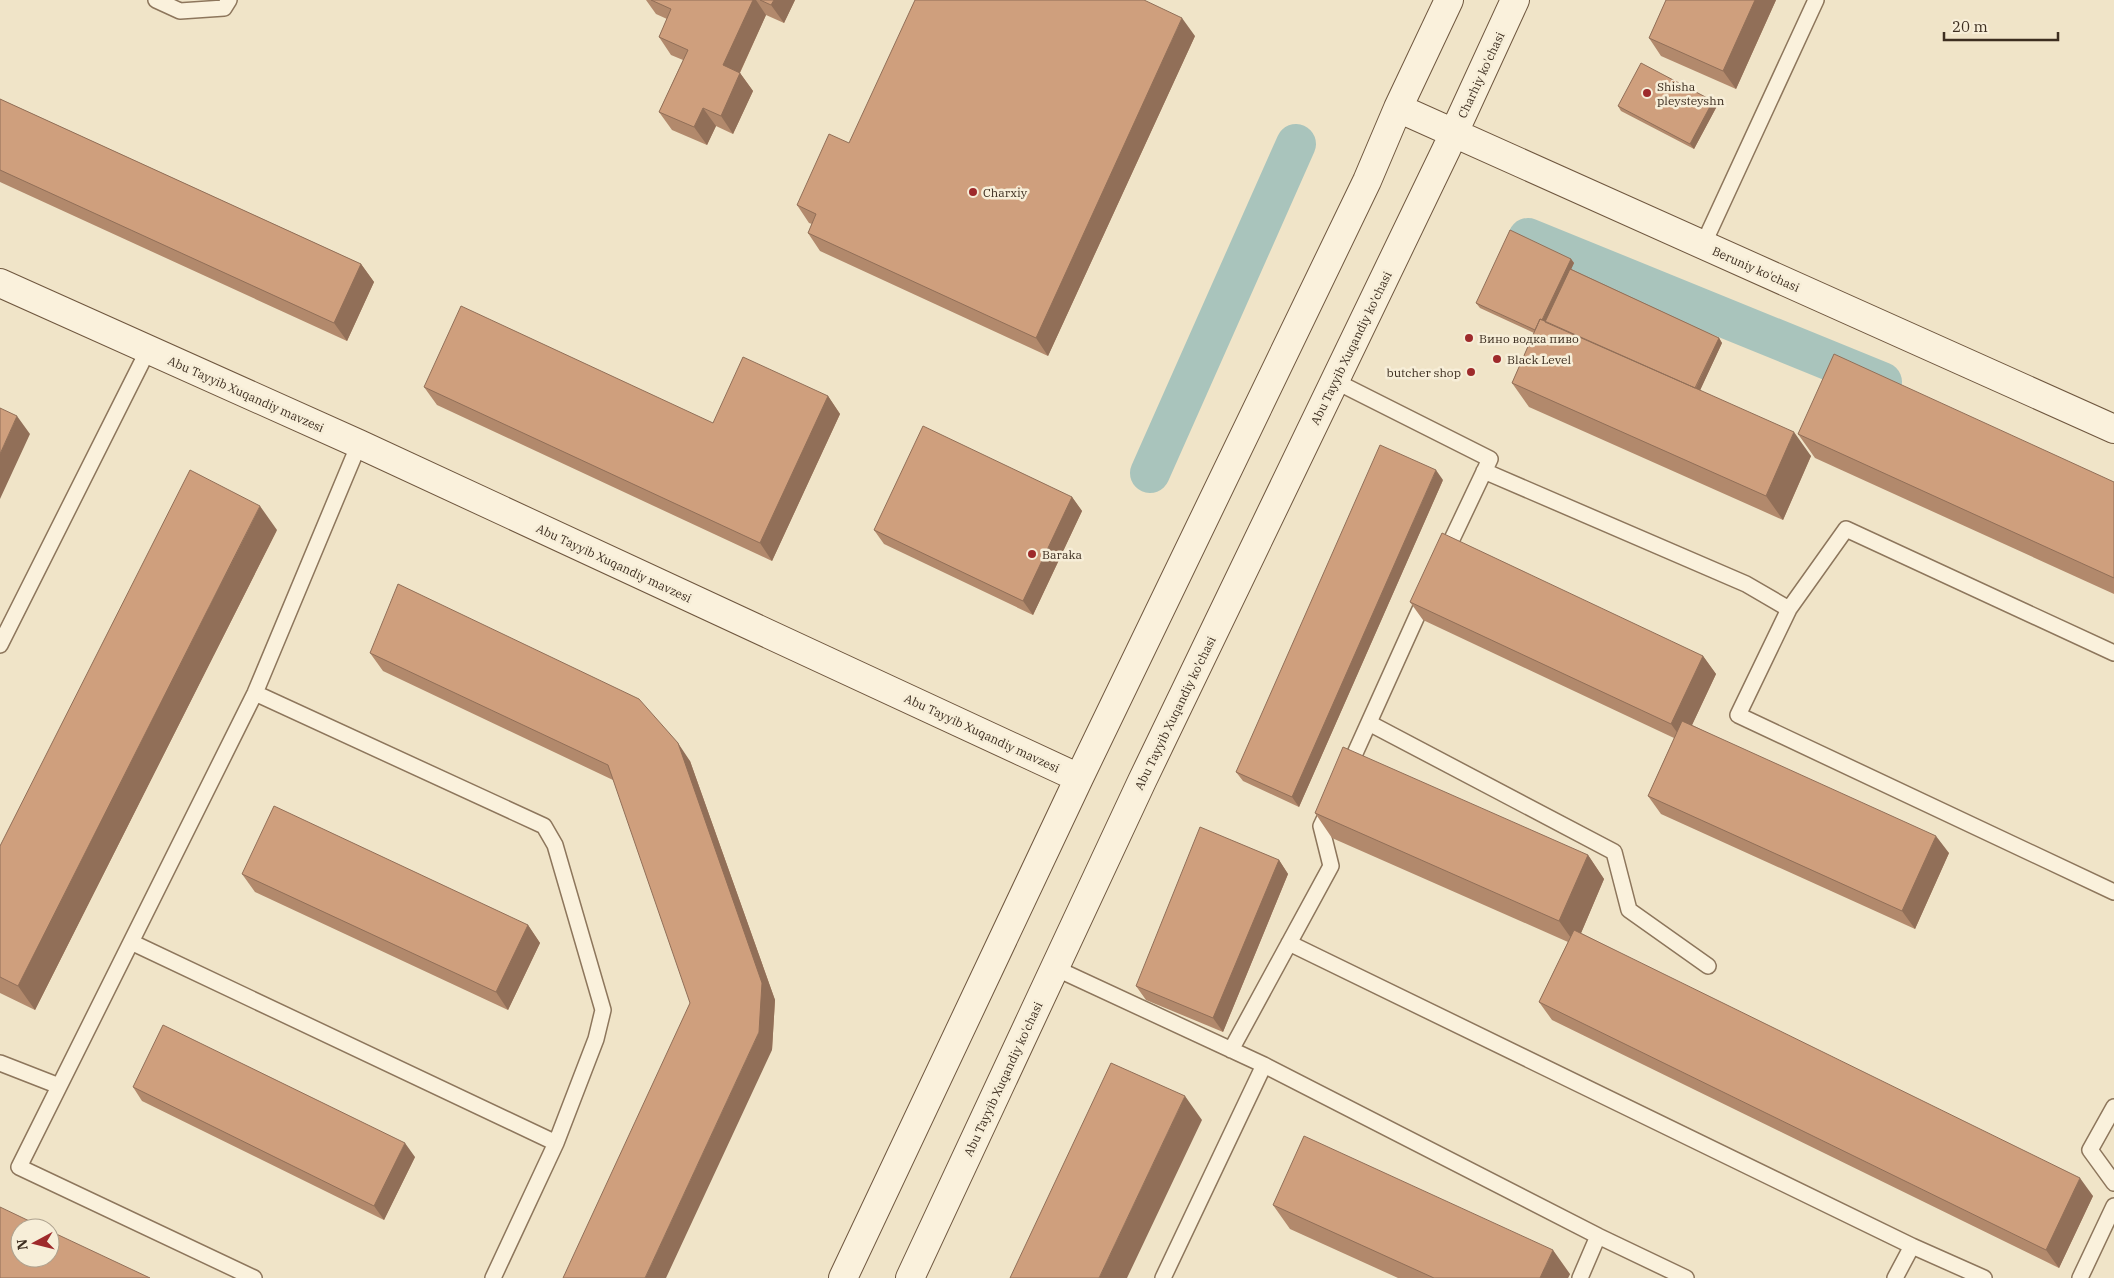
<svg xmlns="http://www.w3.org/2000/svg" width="2114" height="1278" viewBox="0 0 2114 1278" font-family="'IBM Plex Serif',serif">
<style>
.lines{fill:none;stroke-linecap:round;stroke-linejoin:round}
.canal{stroke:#a9c4bc;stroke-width:40}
.lane-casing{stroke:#8d765c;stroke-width:18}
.secondary-casing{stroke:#6f573f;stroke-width:30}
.lane{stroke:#faf1dc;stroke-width:15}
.secondary{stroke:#faf1dc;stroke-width:28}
.wall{fill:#b2896c}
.shaded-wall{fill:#916f58}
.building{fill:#cf9f7d;stroke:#916f58}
.poi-dot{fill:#9e2a2b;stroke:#f7eed8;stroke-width:2}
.labels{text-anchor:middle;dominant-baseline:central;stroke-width:5;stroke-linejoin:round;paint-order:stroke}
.street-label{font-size:12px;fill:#3d2e20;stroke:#f7eed8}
.poi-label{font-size:12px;fill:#3d2e20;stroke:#f7eed8;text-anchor:start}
</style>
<rect width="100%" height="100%" fill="#f0e4c8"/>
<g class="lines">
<path class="canal" d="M 1528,238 L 1882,382
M 1150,473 L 1296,144"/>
<defs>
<path id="lane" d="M 156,0 L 180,11 L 224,8 L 229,0
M 1703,245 L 1816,0
M 1335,381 L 1490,459 L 1444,556
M 1484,471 L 1746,584 L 1789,609 L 1846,529 L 2114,653
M 1789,609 L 1738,715 L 2114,892
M 0,645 L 148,350
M 255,693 L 544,826 L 555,845 L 603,1010 L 596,1039 L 556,1143 L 493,1278
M 1369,723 L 1614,852 L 1629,910 L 1708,966
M 1347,771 L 1426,596
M 131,942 L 556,1143
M 1289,943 L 1912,1246
M 1055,968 L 1264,1065 L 1598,1236 L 1580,1278
M 1231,1050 L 1331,866 L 1321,826 L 1331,805
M 0,1063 L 59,1086
M 2114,1107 L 2090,1150 L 2114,1183
M 1598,1236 L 1686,1278
M 254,1278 L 19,1167 L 255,693 L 359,444
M 1163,1278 L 1264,1065
M 1895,1278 L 1912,1246 L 1984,1278
M 2080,1278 L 2114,1206"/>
<path id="secondary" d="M 1398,108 L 2114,429
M 0,283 L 359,444 L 1079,778
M 843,1278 L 1079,778 L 1367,181 L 1398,108 L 1449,0
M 910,1278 L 1142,781 L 1446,150 L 1515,0"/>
</defs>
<use href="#lane" class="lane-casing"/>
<use href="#secondary" class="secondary-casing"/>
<use href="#lane" class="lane"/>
<use href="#secondary" class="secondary"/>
</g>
<path class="wall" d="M 646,0 L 795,0 L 784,23 L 766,15 L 740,73 L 753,91 L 733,134 L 716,126 L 707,145 L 672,130 L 659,112 L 683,60 L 671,55 L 659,37 L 667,19 L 656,14 Z
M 1666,0 L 1776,0 L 1736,89 L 1661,56 L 1649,38 Z
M 1195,36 L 1048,356 L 820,251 L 808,233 L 812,224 L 809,223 L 797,205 L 849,143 Z
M 0,99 L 361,264 L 374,282 L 347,341 L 0,182 Z
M 1618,106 L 1717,106 L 1694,149 L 1621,111 Z
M 1571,259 L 1574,263 L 1571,269 L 1719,338 L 1722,343 L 1700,390 L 1811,456 L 1783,520 L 1529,407 L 1512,383 L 1534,333 L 1480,308 L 1476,303 Z
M 424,387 L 713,423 L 828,396 L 840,414 L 772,561 L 437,405 Z
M 1798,434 L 2114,482 L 2114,594 L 1815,458 Z
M 1443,480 L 1299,807 L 1243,781 L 1236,772 Z
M 1072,497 L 1082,511 L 1033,615 L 884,544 L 874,530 Z
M 277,530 L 35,1010 L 0,993 L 0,846 Z
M 1410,602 L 1703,656 L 1716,674 L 1692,725 L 1949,853 L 1915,929 L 1661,814 L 1648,796 L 1674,738 L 1423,620 Z
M 370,653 L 690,761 L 775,1000 L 772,1050 L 613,780 L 383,671 Z
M 1315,813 L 1588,855 L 1604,879 L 1581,933 L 2093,1196 L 2059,1268 L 1552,1020 L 1539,1002 L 1568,942 L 1332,838 Z
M 1279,860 L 1288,874 L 1223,1032 L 1146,1000 L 1136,986 Z
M 242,874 L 528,925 L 540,943 L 508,1010 L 255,892 Z
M 133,1087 L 415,1157 L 384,1220 L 142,1101 Z
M 1273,1205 L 1570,1274 L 1568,1278 L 1398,1278 L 1290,1229 Z"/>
<path class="shaded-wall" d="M 753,0 L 756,0 L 766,15 L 735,83 L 723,65 Z
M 774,0 L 795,0 L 784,23 L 771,5 Z
M 1755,0 L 1776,0 L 1736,89 L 1723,71 Z
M 1182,18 L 1195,36 L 1048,356 L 1036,338 Z
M 740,73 L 753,91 L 733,134 L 721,116 Z
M 1713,101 L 1717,106 L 1694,149 L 1690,144 Z
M 703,108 L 716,126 L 707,145 L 694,127 Z
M 1571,259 L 1574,263 L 1547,322 L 1537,331 Z
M 361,264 L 374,282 L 347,341 L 334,323 Z
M 1719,338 L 1722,343 L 1697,397 L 1694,392 Z
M 828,396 L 840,414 L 772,561 L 760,543 Z
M 17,416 L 30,434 L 0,499 L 0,454 Z
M 1794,432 L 1811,456 L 1783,520 L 1766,496 Z
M 1436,470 L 1443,480 L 1299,807 L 1292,797 Z
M 1072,497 L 1082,511 L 1033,615 L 1023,601 Z
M 260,506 L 277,530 L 35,1010 L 18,986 Z
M 1703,656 L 1716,674 L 1684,742 L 1671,724 Z
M 678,743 L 690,761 L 775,1000 L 772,1050 L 666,1278 L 645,1278 L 759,1032 Z
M 1936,836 L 1949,853 L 1915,929 L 1902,911 Z
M 1588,855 L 1604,879 L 1576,945 L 1559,921 Z
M 1279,860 L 1288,874 L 1223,1032 L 1213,1018 Z
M 528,925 L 540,943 L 508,1010 L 496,992 Z
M 1185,1096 L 1202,1120 L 1127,1278 L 1099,1278 Z
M 405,1143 L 415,1157 L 384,1220 L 374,1206 Z
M 2080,1178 L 2093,1196 L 2059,1268 L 2046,1250 Z
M 1553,1250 L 1570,1274 L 1568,1278 L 1540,1278 Z"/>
<path class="building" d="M 651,0 L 753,0 L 723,65 L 740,73 L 721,116 L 703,108 L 694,127 L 659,112 L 688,50 L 659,37 L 671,9 Z
M 760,0 L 774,0 L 771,5 Z
M 915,0 L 1144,0 L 1182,18 L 1036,338 L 808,233 L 816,214 L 797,205 L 829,134 L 849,143 Z
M 1666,0 L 1755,0 L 1723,71 L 1649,38 Z
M 1641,63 L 1713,101 L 1690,144 L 1618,106 Z
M 0,99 L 361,264 L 334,323 L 0,170 Z
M 1510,230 L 1571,259 L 1542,320 L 1540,319 L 1535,330 L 1476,303 Z
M 1570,269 L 1719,338 L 1695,388 L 1545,322 Z
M 461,306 L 713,423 L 743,357 L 828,396 L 760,543 L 424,387 Z
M 1540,319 L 1794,432 L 1766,496 L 1512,383 Z
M 1834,354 L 2114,482 L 2114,578 L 1798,434 Z
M 0,408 L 17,416 L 0,454 Z
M 923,426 L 1072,497 L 1023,601 L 874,530 Z
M 1380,445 L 1436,470 L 1292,797 L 1236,772 Z
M 190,470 L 260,506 L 18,986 L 0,977 L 0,846 Z
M 1442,533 L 1703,656 L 1671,724 L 1410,602 Z
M 398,584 L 639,699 L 678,743 L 762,983 L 759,1032 L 645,1278 L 563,1278 L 690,1003 L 608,765 L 370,653 Z
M 1682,721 L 1936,836 L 1902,911 L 1648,796 Z
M 1343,747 L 1588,855 L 1559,921 L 1315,813 Z
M 274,806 L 528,925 L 496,992 L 242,874 Z
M 1200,827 L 1279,860 L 1213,1018 L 1136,986 Z
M 1574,930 L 2080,1178 L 2046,1250 L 1539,1002 Z
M 163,1025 L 405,1143 L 374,1206 L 133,1087 Z
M 1111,1063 L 1185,1096 L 1099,1278 L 1010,1278 Z
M 1304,1136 L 1553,1250 L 1540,1278 L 1434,1278 L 1273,1205 Z
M 0,1207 L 44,1228 L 20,1228 L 20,1258 L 50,1258 L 50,1231 L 150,1278 L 0,1278 Z"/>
<g class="poi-dot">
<circle cx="1647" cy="93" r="5"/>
<circle cx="973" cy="192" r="5"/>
<circle cx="1469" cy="338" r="5"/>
<circle cx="1497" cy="359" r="5"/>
<circle cx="1471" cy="372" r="5"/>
<circle cx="1032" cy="554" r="5"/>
</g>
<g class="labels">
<g class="street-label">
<text transform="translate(1481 75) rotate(-65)">Charhiy ko'chasi</text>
<text transform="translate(1756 269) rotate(24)">Beruniy ko'chasi</text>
<text transform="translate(1351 348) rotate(-64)">Abu Tayyib Xuqandiy ko'chasi</text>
<text transform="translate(246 394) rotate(24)">Abu Tayyib Xuqandiy mavzesi</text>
<text transform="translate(614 563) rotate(25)">Abu Tayyib Xuqandiy mavzesi</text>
<text transform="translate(1175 713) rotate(-64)">Abu Tayyib Xuqandiy ko'chasi</text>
<text transform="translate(982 733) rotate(25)">Abu Tayyib Xuqandiy mavzesi</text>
<text transform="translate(1003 1079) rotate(-65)">Abu Tayyib Xuqandiy ko'chasi</text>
</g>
<g class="poi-label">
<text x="1657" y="86">Shisha<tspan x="1657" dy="14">pleysteyshn</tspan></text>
<text x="983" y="192">Charxiy</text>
<text x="1479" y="338">Вино водка пиво</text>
<text x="1507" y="359">Black Level</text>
<text x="1461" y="372" text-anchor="end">butcher shop</text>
<text x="1042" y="554">Baraka</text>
</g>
</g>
<g transform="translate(35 1243) rotate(263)"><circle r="24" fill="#f7eed8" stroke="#ada18e"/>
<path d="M0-4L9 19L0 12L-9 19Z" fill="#9e2a2b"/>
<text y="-8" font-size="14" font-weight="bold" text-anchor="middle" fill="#3d2e20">N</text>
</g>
<path d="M1944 32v8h114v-8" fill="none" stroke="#3d2e20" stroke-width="2.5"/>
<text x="1952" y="32" font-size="15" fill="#3d2e20" stroke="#f7eed8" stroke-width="4" paint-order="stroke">20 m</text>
</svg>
